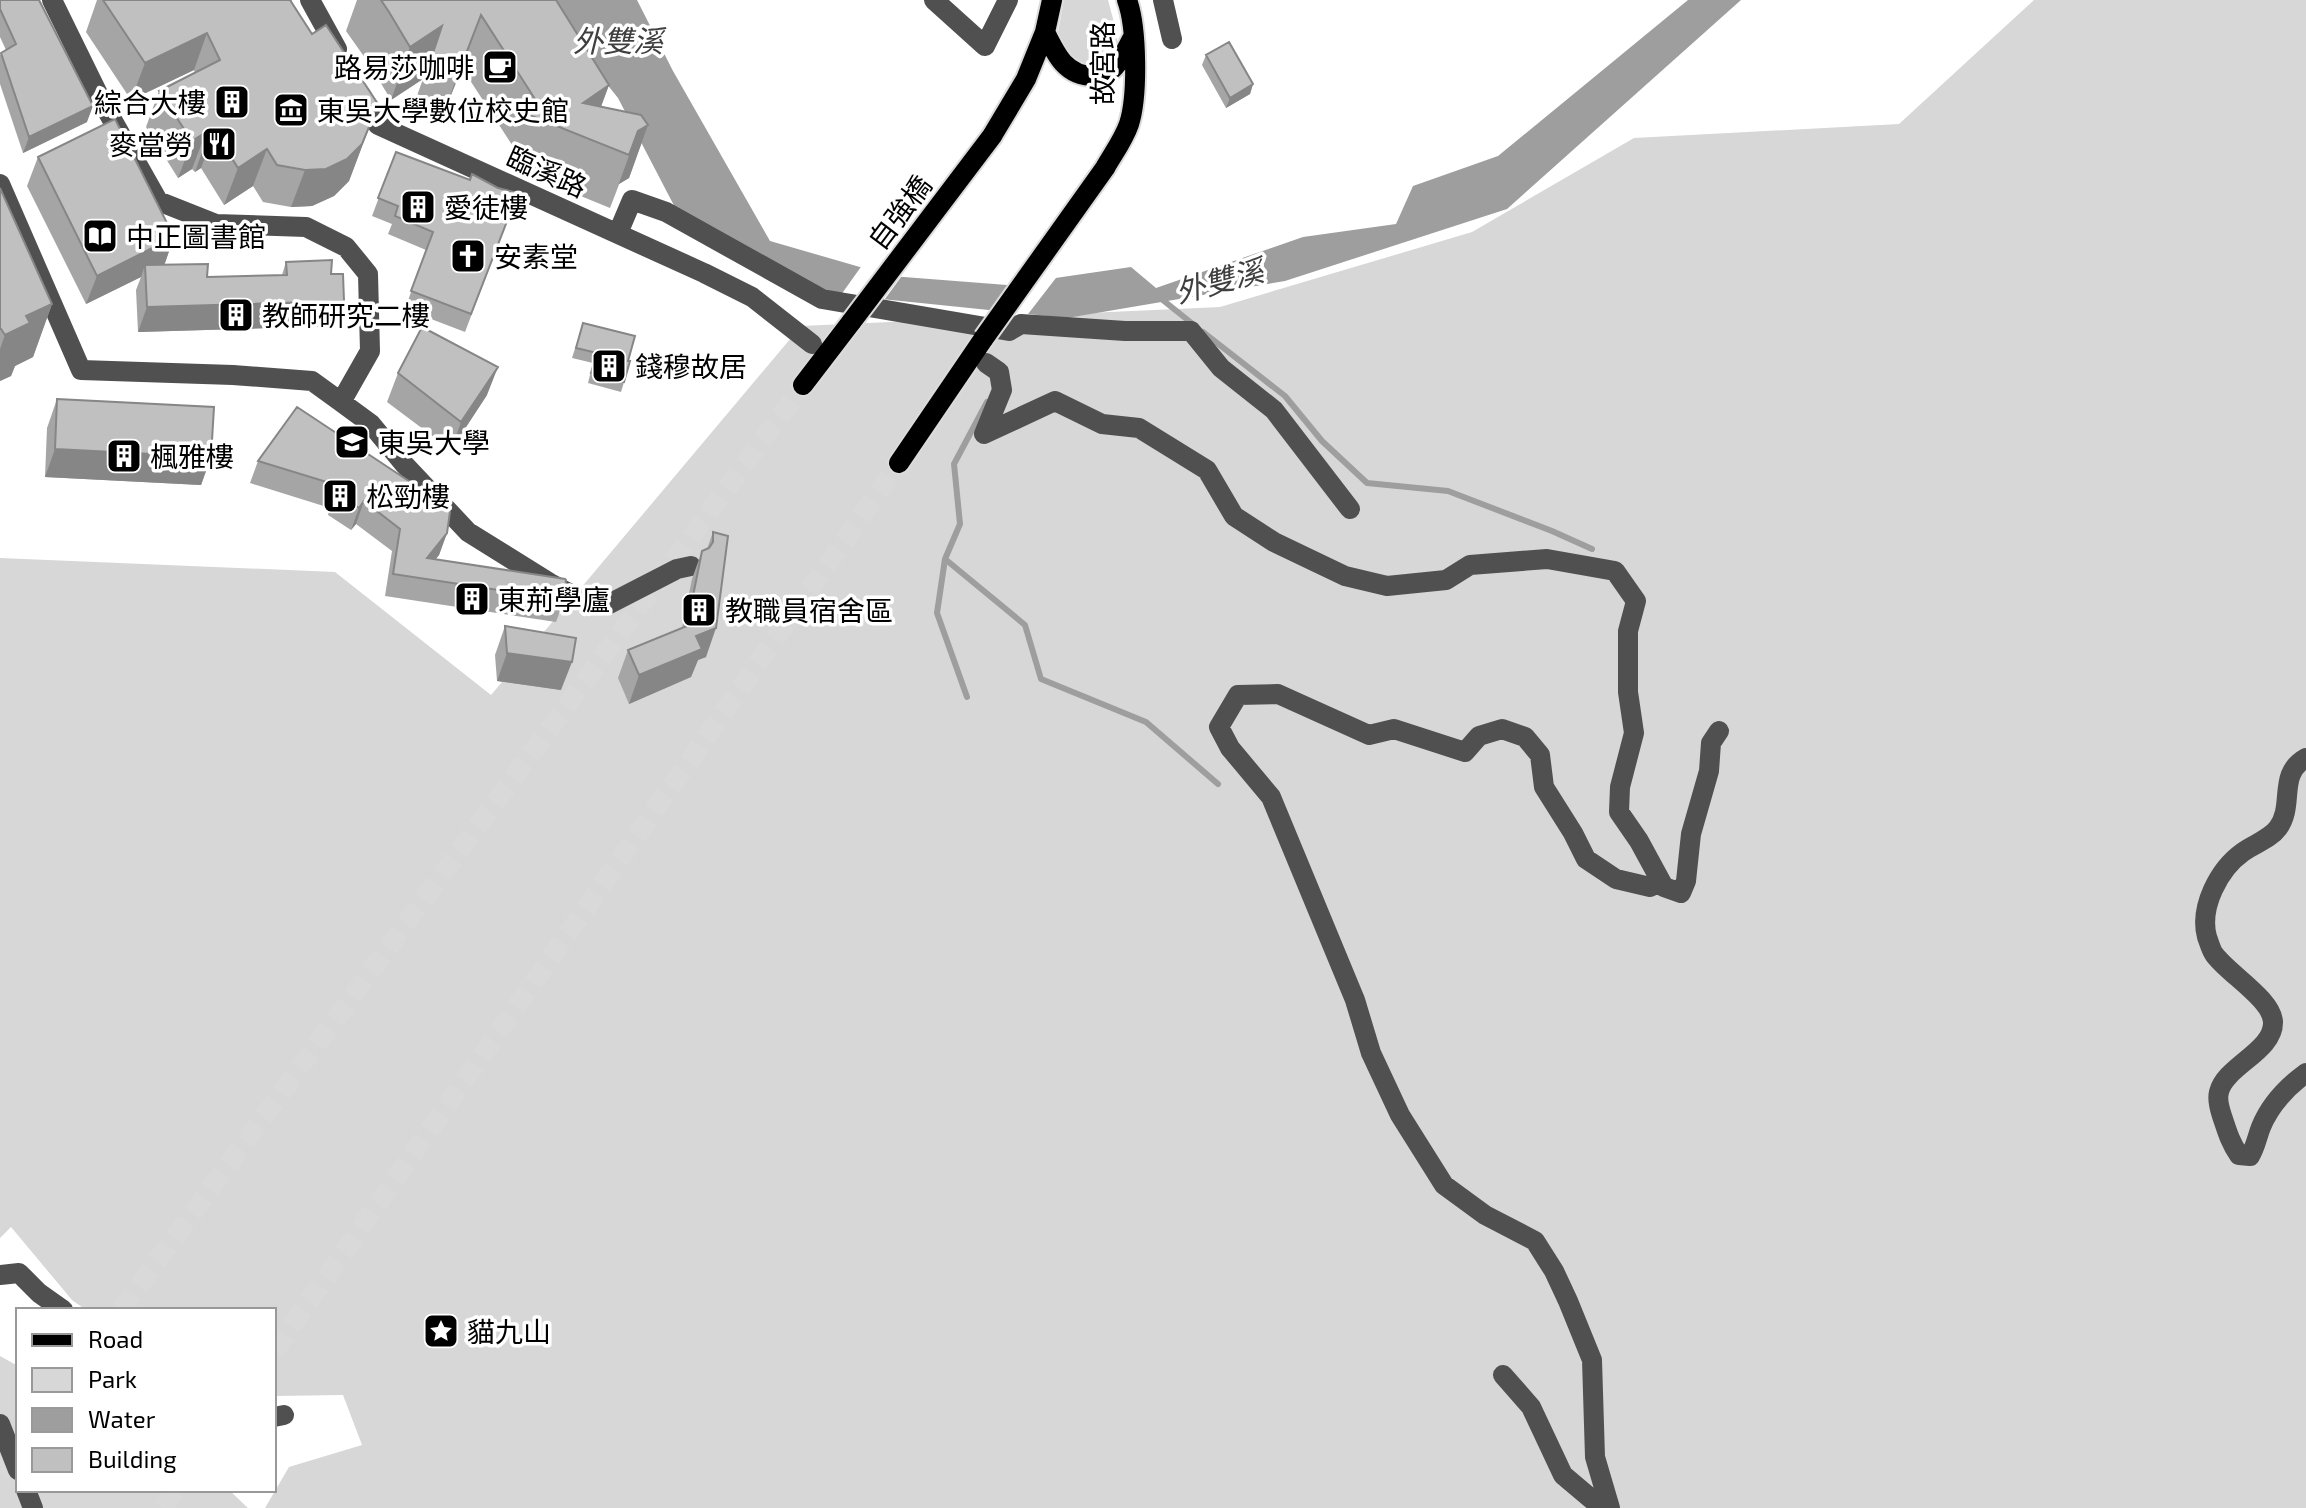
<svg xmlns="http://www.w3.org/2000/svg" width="2306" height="1508" viewBox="0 0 2306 1508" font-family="'Exo 2','Noto Sans TC',sans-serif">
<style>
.green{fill:#d7d7d7}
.water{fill:#9e9e9e}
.pier{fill:#fff}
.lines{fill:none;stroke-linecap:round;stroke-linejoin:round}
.stream{stroke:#9e9e9e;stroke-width:6}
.major-tunnel{stroke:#d9d9d9;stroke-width:20;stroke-dasharray:20 10;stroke-linecap:butt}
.major-casing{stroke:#dbdbdb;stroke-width:24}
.minor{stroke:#505050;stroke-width:20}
.major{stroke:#000;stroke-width:20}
.major-bridge-casing{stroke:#dbdbdb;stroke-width:24;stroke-linecap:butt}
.major-bridge{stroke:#000;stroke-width:20}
.wall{fill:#a5a5a5}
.shaded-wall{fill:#868686}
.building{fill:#c0c0c0;stroke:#868686;stroke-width:2}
.labels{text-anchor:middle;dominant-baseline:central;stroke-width:7;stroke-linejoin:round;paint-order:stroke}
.street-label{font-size:28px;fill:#000;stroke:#fff}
.poi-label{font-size:28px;fill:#000;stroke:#fff;text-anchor:start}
.water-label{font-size:30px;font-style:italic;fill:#3f3f3f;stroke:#fff}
</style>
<rect width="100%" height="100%" fill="#fff"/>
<path class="green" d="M 1064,0 L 1108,0 L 1116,30 L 1118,51 C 1101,71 1097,68 1073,63 L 1057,37 Z
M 2034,0 L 2306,0 L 2306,1508 L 265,1508 L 289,1467 L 362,1445 L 343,1395 L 274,1396 L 274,1310 L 86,1310 L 72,1300 L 11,1227 L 0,1238 L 0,558 L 335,572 L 491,695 L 801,326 L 1220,307 L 1472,232 L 1634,138 L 1899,124 Z
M 0,1356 L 18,1366 L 18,1490 L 229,1490 L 248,1508 L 0,1508 Z"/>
<path class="water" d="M 556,0 L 637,0 L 673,71 L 770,241 L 891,276 L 1007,285 L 1131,267 L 1156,288 L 1303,237 L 1396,224 L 1413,186 L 1498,156 L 1688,0 L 1741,0 L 1507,209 L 1285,281 L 1067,318 L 833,294 L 680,217 L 618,98 L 586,58 Z"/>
<path class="pier" d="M 863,264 L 892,272 L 904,273 L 882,303 L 838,299 Z
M 1059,274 L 1025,318 L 990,314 L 1010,281 Z"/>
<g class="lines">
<path class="stream" d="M 1159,297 L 1194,325
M 1203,332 L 1285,396 L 1322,441 L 1367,483 L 1448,491 L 1552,531 L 1592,549
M 987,402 L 954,464 L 960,524 L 945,559 L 1025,625 L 1041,679 L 1146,722 L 1218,784
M 945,559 L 937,613 L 967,697"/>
<path class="major-tunnel" d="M 121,1310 L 803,385
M 274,1351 L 899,463
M 0,1474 L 18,1449
M 163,1508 L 176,1490"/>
<defs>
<path id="major" d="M 1045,32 C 1056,55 1066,76 1094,76 C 1102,76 1111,72 1116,65 C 1123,58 1128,46 1133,37
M 992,136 L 1026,79 L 1045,32 L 1052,0
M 1105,168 C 1113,154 1124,139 1129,124 C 1138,96 1137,27 1127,0
M 803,385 L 852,321
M 899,463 L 984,338"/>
</defs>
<use href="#major" class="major-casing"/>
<path class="minor" d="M 310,0 L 337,49
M 934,0 L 985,46 L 1008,0
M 1163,0 L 1172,39
M 361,95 L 378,125 L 704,273 L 752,297 L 812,344
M 0,184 L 81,370 L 233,375 L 312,381 L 341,402 L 370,351 L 368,274 L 346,247 L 306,227 L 216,224 L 158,201 L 101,100 L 52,0
M 618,233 L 632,200 L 666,212 L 822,299 L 1009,331 L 1021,324 L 1125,331 L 1191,331 L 1221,368 L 1274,410 L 1350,509
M 986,363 L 999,372 L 1002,390 L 984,434 L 1055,401 L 1102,424 L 1139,428 L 1207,470 L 1234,516 L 1274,542 L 1345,576 L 1387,586 L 1446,580 L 1470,565 L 1547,559 L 1615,571 L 1636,601 L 1628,631 L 1628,692 L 1634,733 L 1620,787 L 1619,812 L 1639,841 L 1664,887 L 1681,893 L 1686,881 L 1691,834 L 1709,771 L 1711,743 L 1719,731
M 341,402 L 371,424 L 404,464 L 468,532 L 550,583 L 586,602 L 609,604 L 677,569 L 691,566
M 2306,758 C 2277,774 2295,805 2278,828 C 2270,839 2254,844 2243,852 C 2219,869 2199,907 2207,937 C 2209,942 2211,950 2214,954 C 2227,973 2272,999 2273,1022 C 2274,1051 2225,1066 2219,1092 C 2217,1099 2220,1110 2222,1116 C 2227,1131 2230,1142 2239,1155 L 2250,1156 C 2256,1146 2257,1137 2261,1127 C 2270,1105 2287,1087 2306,1073
M 0,1275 L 19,1273 L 39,1293 L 63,1310
M 1503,1375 L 1531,1407 L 1563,1475 L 1602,1508
M 274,1417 L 284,1415
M 0,1424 L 18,1470
M 26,1490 L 33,1508
M 1610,1508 L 1595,1457 L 1592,1360 L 1568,1301 L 1554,1271 L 1535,1241 L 1485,1215 L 1444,1185 L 1400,1115 L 1371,1053 L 1355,1000 L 1271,797 L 1230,748 L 1219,727 L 1238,695 L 1278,694 L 1369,735 L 1394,729 L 1465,752 L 1479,736 L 1502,729 L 1525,737 L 1540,755 L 1544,787 L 1573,833 L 1586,859 L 1616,879 L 1650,887 L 1661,882"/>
<use href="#major" class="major"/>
<defs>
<path id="major-bridge" d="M 852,321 L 992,136
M 984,338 L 1105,168"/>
</defs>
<use href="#major-bridge" class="major-bridge-casing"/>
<use href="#major-bridge" class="major-bridge"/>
</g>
<path class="wall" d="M 0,0 L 87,122 L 23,153 L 0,84 L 0,55 L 6,50 L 0,37 Z
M 97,0 L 292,0 L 291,2 L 312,34 L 378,104 L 349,181 L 334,196 L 312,206 L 291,207 L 263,202 L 253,186 L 224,205 L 201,168 L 195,172 L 192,169 L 178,178 L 146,127 L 159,91 L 195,73 L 194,70 L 131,100 L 86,32 Z
M 357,0 L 556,0 L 609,85 L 601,107 L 648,125 L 629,178 L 619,184 L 610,208 L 510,167 L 516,151 L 462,68 L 440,122 L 411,112 L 423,79 L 391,100 L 370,65 L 346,31 Z
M 1206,55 L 1253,84 L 1250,94 L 1226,108 L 1202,65 Z
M 396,152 L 470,180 L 518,193 L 465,332 L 405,309 L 426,250 L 388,234 L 392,224 L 372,216 Z
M 38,157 L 174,237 L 164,265 L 207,277 L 282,275 L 286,262 L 331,274 L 344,301 L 335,326 L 138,332 L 136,290 L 141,277 L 86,304 L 27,186 Z
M 0,188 L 52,304 L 33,357 L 15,366 L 11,376 L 0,381 Z
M 583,323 L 628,361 L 624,382 L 621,392 L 588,383 L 593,363 L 572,358 Z
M 398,373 L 487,395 L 451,450 L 387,402 Z
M 57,399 L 211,457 L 201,485 L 45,477 L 47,428 Z
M 297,407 L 447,533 L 439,555 L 435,560 L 564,600 L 556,622 L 385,596 L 392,551 L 356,524 L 351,530 L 328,515 L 330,508 L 250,483 L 258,461 Z
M 713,532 L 728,536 L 706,657 L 698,660 L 691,677 L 629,704 L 618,678 L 628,650 L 682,628 L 692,579 L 702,551 L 707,549 Z
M 505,626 L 561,690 L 497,681 L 495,655 Z"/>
<path class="shaded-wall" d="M 481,15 L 462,68 L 440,122 L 460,69 Z
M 442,26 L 423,79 L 391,100 L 410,47 Z
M 207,33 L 194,70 L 131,100 L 145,63 Z
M 1253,84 L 1250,94 L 1226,108 L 1230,98 Z
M 609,85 L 589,138 L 583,103 Z
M 378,104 L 349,181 L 334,196 L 312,206 L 291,207 L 305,170 Z
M 93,106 L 87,122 L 23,153 L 29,137 Z
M 648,125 L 629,178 L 619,184 L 610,208 L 638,131 Z
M 215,131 L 201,168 L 195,172 L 208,135 Z
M 206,132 L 192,169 L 178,178 L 192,141 Z
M 267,149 L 253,186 L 224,205 L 238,168 Z
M 174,237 L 164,266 L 145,265 L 141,277 L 86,304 L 97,276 Z
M 344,301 L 335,326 L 138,332 L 147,307 Z
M 52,304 L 33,357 L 15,366 L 11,376 L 0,381 L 0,349 L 5,335 L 26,316 Z
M 498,367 L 487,395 L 451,450 L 461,422 Z
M 55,449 L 211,457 L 201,485 L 45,477 Z
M 364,501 L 356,524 L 351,530 L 359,508 Z
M 447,533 L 439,555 L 419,580 L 427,558 Z
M 716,628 L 706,657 L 698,660 L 691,677 L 629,704 L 639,675 L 696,636 Z
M 507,653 L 572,662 L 561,690 L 497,681 Z"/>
<path class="building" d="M 0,0 L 39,0 L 93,106 L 29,137 L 1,53 L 16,44 L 0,9 Z
M 103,0 L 290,0 L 312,34 L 326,25 L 378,104 L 370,110 L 374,115 L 362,144 L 347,159 L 326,169 L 305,170 L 277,165 L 267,149 L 238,168 L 215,131 L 208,135 L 206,132 L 192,141 L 159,91 L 220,60 L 207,33 L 145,63 Z
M 381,0 L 556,0 L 609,85 L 583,103 L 641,115 L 648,125 L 638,131 L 629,155 L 529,115 L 535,99 L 481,15 L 460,69 L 431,59 L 442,26 L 410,47 L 389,12 Z
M 1229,42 L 1253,84 L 1230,98 L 1206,55 Z
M 115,119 L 174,237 L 97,276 L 38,157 Z
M 396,152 L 470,180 L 472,174 L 498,188 L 518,193 L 471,314 L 411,291 L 433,232 L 395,216 L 398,206 L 378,198 Z
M 0,188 L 52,304 L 26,316 L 30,323 L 5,335 L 1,329 L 0,329 Z
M 332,260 L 331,274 L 343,274 L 344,301 L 147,307 L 145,265 L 208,264 L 207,277 L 287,275 L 286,262 Z
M 583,323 L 635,336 L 628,361 L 630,361 L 624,382 L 591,373 L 597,353 L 576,348 Z
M 422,327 L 498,367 L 461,422 L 398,373 Z
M 57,399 L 214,407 L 211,457 L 55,449 Z
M 297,407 L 442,503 L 450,512 L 447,533 L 427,558 L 565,579 L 566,580 L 564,600 L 393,574 L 400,529 L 364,501 L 359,508 L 336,493 L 340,486 L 258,461 Z
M 713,532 L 728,536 L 716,628 L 696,636 L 702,649 L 639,675 L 628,650 L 687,626 L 702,551 L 709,548 L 713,542 Z
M 505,626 L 576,638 L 572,662 L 507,653 Z"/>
<defs>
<symbol id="cafe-square" viewBox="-11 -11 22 22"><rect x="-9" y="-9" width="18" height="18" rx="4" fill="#000" stroke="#fff"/><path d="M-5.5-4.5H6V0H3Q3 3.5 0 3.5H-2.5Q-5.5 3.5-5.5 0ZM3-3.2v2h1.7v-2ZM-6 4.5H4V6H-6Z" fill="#fff"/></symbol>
<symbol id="building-square" viewBox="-11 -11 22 22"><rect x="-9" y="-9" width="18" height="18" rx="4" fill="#000" stroke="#fff"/><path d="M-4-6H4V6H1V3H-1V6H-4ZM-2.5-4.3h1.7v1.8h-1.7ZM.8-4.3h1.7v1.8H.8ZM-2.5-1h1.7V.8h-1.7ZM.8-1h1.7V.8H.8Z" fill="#fff"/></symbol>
<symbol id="museum-square" viewBox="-11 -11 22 22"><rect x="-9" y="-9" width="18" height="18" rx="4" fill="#000" stroke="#fff"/><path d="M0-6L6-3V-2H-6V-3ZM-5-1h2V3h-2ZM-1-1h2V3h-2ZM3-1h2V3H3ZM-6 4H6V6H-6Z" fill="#fff"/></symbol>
<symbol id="restaurant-square" viewBox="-11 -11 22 22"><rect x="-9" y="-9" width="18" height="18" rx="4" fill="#000" stroke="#fff"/><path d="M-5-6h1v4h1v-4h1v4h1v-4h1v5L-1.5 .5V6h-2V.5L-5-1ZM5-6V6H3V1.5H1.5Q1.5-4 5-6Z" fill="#fff"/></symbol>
<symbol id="library-square" viewBox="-11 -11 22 22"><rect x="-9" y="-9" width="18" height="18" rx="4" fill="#000" stroke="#fff"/><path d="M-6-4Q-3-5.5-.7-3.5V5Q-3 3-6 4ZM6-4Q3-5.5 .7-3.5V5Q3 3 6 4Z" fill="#fff"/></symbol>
<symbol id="church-square" viewBox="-11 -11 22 22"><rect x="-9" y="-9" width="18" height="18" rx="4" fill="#000" stroke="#fff"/><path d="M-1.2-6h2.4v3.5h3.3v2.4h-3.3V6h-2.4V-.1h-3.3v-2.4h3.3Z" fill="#fff"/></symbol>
<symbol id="university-square" viewBox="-11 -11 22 22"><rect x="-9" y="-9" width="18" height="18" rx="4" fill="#000" stroke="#fff"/><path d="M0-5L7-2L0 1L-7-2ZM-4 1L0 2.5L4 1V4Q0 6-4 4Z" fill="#fff"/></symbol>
<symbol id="sight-square" viewBox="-11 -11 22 22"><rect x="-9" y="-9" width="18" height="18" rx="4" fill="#000" stroke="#fff"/><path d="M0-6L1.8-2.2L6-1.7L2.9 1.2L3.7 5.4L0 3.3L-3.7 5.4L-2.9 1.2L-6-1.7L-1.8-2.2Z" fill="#fff"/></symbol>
</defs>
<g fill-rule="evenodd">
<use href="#cafe-square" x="480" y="47" width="40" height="40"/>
<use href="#building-square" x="212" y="82" width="40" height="40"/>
<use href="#museum-square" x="271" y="90" width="40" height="40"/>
<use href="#restaurant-square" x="199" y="124" width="40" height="40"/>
<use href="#building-square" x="398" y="187" width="40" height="40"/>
<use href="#library-square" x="80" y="216" width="40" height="40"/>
<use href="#church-square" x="448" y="236" width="40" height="40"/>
<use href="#building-square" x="216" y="295" width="40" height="40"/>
<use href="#building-square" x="589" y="346" width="40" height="40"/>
<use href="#university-square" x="332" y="422" width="40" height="40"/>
<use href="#building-square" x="104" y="436" width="40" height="40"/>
<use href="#building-square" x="320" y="476" width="40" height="40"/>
<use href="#building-square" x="452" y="579" width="40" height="40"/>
<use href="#building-square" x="679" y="590" width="40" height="40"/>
<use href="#sight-square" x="421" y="1311" width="40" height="40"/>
</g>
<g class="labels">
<g class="street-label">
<text transform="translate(1102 63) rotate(-90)">故宮路</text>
<text transform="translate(547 171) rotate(24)">臨溪路</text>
<text transform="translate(899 212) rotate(-53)">自強橋</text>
</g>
<g class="poi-label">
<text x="474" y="67" text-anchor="end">路易莎咖啡</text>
<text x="206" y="102" text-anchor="end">綜合大樓</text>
<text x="317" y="110">東吳大學數位校史館</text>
<text x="193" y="144" text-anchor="end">麥當勞</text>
<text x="444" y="207">愛徒樓</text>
<text x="126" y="236">中正圖書館</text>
<text x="494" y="256">安素堂</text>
<text x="262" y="315">教師研究二樓</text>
<text x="635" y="366">錢穆故居</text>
<text x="378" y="442">東吳大學</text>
<text x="150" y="456">楓雅樓</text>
<text x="366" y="496">松勁樓</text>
<text x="498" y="599">東荊學廬</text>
<text x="725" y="610">教職員宿舍區</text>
<text x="467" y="1331">貓九山</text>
</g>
<g class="water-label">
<text x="618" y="40">外雙溪</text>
<text transform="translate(1219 280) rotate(-15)">外雙溪</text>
</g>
</g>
<rect x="16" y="1308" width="260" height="184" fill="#ffffff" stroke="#999999" stroke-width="2"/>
<rect x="32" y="1334" width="40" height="12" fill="#000000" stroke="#999999" stroke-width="2"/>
<text x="88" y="1348" font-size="24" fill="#000000">Road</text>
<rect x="32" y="1368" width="40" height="24" fill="#d7d7d7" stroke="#999999" stroke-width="2"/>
<text x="88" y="1388" font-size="24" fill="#000000">Park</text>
<rect x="32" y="1408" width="40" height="24" fill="#9e9e9e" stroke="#999999" stroke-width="2"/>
<text x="88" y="1428" font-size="24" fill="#000000">Water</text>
<rect x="32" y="1448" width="40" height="24" fill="#c0c0c0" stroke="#999999" stroke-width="2"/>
<text x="88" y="1468" font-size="24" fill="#000000">Building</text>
</svg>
